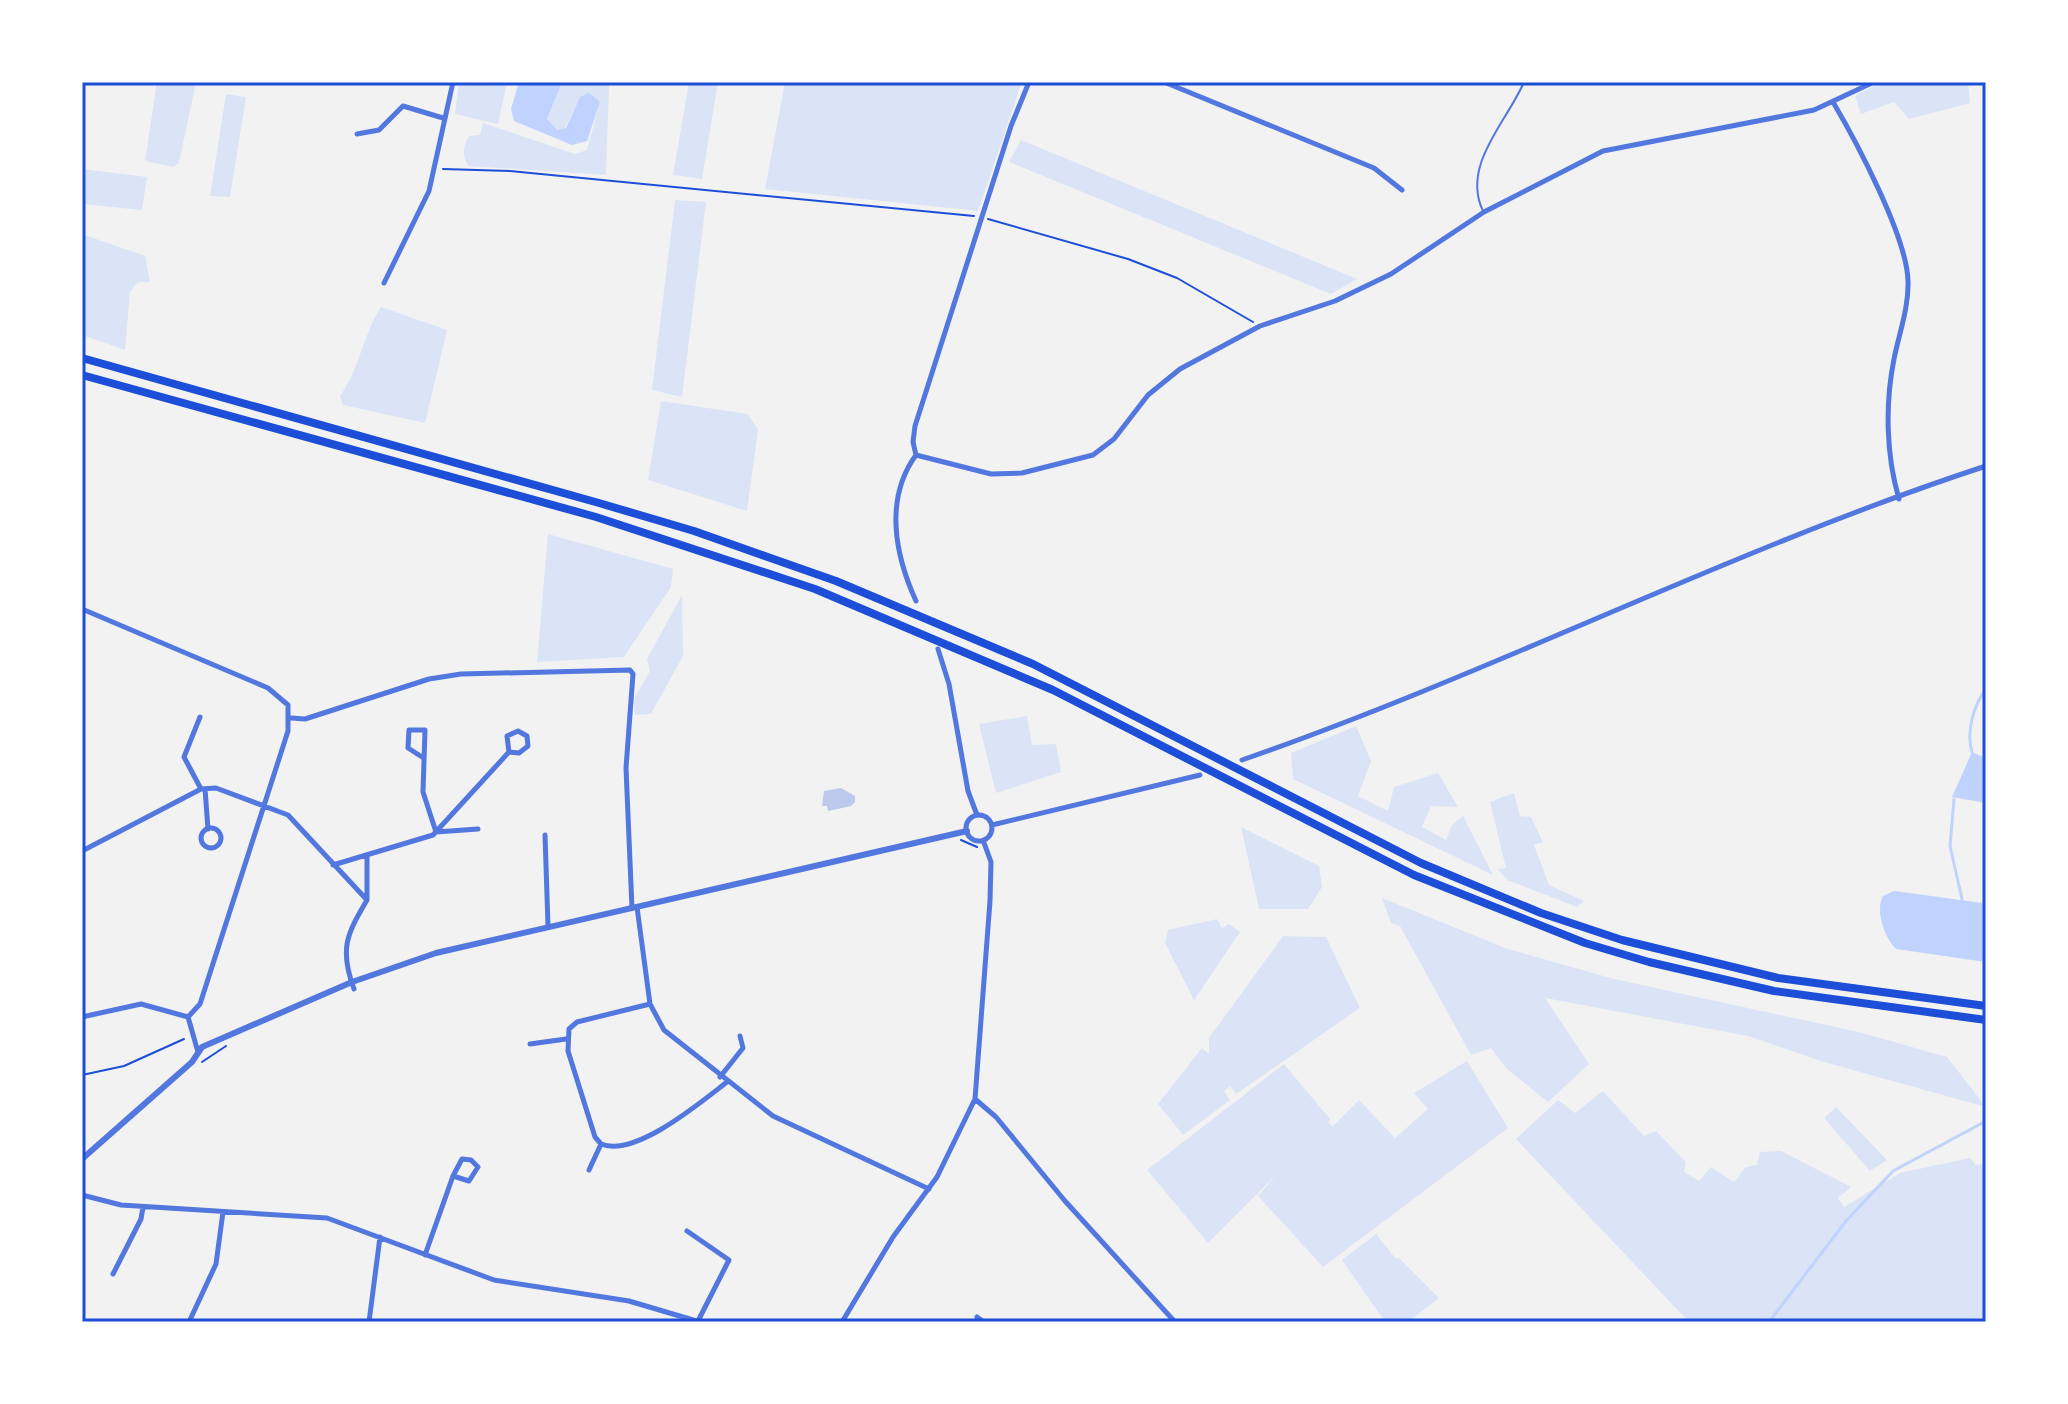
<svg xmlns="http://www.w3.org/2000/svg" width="2068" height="1404" viewBox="0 0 2068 1404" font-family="'Public Sans',sans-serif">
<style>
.green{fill:#dbe4f7}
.water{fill:#bfd3fe}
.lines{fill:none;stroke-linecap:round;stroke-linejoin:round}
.stream{stroke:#bfd3fe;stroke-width:3}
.building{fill:#bdc9ec}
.path{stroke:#1d4ed8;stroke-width:2}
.service{stroke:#5277de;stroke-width:2}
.minor{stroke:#5277de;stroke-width:5}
.tertiary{stroke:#5277de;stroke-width:6}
.trunk{stroke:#1d4ed8;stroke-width:8}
.neatline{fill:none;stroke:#1d4ed8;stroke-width:3}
</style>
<rect width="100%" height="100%" fill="#f2f2f2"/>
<path class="green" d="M 157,82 L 196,82 L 179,163 L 173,167 L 145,161 Z
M 459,82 L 507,82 L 498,124 L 455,114 Z
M 557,82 L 613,82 L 609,87 L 606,175 L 469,166 C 461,156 463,147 469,136 L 480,135 L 483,123 L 575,154 L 587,150 L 600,102 L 580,97 L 565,128 L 557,130 L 547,119 L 561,86 Z
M 689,82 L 718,82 L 702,179 L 673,175 Z
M 785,82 L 1022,82 L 978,211 L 765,189 Z
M 1882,82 L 1968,82 L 1970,103 L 1909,119 L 1894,102 L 1861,114 L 1855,96 Z
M 226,94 L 246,97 L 230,197 L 210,196 Z
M 1021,140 L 1357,279 L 1331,294 L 1009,162 Z
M 82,169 L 147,177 L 142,210 L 82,204 Z
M 675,200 L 706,202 L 682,397 L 652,390 Z
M 82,234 L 145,256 L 150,282 L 138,282 L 130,292 L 125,350 L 82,335 Z
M 381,307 L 447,330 L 425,423 L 343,405 L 340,396 C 360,368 363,334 381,307 Z
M 661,401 L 748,414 L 758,430 L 747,511 L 648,480 Z
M 548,534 L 673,569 L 671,587 L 624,657 L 537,662 Z
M 682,595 L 683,656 L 651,714 L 635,715 L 634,698 L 650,671 L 647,659 Z
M 1027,716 L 1032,745 L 1056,744 L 1061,772 L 996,793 L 979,724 Z
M 1356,726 L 1371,761 L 1358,796 L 1388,811 L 1394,787 L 1438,773 L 1458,807 L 1431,806 L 1422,827 L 1446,840 L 1452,825 L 1463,816 L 1493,875 L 1293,779 L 1291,753 Z
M 1514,793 L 1520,816 L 1531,817 L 1543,842 L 1534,845 L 1549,885 L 1584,901 L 1577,907 L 1507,880 L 1498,869 L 1506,868 L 1490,802 Z
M 1241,827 L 1319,866 L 1322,887 L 1308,909 L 1259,909 Z
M 1382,898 L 1508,949 L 1614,979 L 1859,1032 L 1947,1057 L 1986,1107 L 1824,1062 L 1748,1036 L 1545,998 L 1589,1064 L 1548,1102 L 1507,1069 L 1491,1048 L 1471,1055 L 1400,926 L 1391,923 Z
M 1217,919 L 1222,928 L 1229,924 L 1240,932 L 1194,1000 L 1165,943 L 1168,930 Z
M 1283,936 L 1326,937 L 1360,1008 L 1236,1094 L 1230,1086 L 1224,1091 L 1230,1100 L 1183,1135 L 1158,1104 L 1202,1048 L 1209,1054 L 1209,1038 Z
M 1467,1061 L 1508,1128 L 1323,1267 L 1258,1196 L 1277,1174 L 1208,1243 L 1147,1170 L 1284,1064 L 1330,1119 L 1328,1123 L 1333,1126 L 1359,1100 L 1395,1138 L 1428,1109 L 1414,1093 Z
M 1603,1091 L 1644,1136 L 1656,1131 L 1686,1162 L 1684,1172 L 1699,1181 L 1711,1167 L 1734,1182 L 1746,1167 L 1757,1165 L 1760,1152 L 1781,1151 L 1851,1187 L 1838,1198 L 1844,1207 L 1900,1173 L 1970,1158 L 1976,1165 L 1986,1163 L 1986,1322 L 1689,1322 L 1516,1139 L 1558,1100 L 1575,1113 Z
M 1836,1107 L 1887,1160 L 1870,1171 L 1824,1118 Z
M 1376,1234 L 1396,1259 L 1399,1258 L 1439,1298 L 1408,1322 L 1385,1322 L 1342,1260 Z"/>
<path class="water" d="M 519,82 L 557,82 L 561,85 L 547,119 L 557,130 L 566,128 L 580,97 L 589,93 L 600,102 L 587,141 L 572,145 L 514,121 L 511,109 Z
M 1972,752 L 1986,758 L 1986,803 L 1952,797 Z
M 1894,891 L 1983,903 L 1986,962 L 1896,949 C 1884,937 1875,910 1883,896 Z"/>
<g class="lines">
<path class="stream" d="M 1972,752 C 1966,733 1973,706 1986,689
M 1954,799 L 1950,846 L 1962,899
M 1769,1322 L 1846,1221 L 1893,1171 L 1986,1121"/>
</g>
<path class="building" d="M 841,788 L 855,796 L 855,802 L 851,806 L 828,811 L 827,806 L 822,806 L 824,791 Z"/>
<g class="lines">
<path class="path" d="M 443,169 L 510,171 L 974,216
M 988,219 L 1128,259 L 1177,278 L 1253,322
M 961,840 L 977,847
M 202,1062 L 226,1046
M 82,1075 L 124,1066 L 184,1039"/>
<path class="service" d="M 1483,211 C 1461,165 1507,122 1524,82"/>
<path class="minor" d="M 1164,82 L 1374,168 L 1402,190
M 1833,102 C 1856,141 1907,237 1908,281 C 1909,307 1899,334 1894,359 C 1885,404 1886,455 1899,499
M 357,134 L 379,130 L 403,106 L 443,118
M 384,283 L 429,191 L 453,82
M 916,455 L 991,474 L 1022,473 L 1093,455 L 1114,439 L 1148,395 L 1180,369 L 1260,326 L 1335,301 L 1391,274 L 1484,212 L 1603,151 L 1814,110 L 1874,82
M 916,455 L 913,442 L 915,426 L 1011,126 L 1029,82
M 916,455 C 884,499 895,555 916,601
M 82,609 L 268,688 L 288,705 L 288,731 L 200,1004 L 188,1017
M 938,649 L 949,684 L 968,791 L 977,815
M 200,717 L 184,757 L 201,789
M 291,718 L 305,719 L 429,679 L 461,674 L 630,670 L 633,674 L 626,768 L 632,908
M 422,757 L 408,748 L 409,730 L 425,730 L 423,792 L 436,832 L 478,829
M 1242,760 C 1493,673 1732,549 1986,466
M 205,789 L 208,829
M966 828a13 13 0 1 1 26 0a13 13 0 1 1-26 0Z
M 992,825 L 1200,775
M201 838a10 10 0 1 1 20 0a10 10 0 1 1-20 0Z
M 545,835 L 548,926
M 82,851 L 201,789 L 216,788 L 288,815 L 367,900 C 347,934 339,949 354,989
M 333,865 L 433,835 L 509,752 L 519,753 L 528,746 L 527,736 L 518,731 L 507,736 L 509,752
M 367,899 L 367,855
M 637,907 L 650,1004 L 664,1030 L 773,1116 L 929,1189
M 650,1004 L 577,1022 L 569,1029 L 568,1051 L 595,1137 L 601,1144 C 635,1158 701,1102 727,1082
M 82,1017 L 141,1004 L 188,1017
M 188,1017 L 198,1052
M 530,1044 L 566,1039
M 720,1077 L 743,1048 L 740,1036
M 975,1099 L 996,1117 L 1065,1201 L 1175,1322
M 589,1170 L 601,1144
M 82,1195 L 121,1205 L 327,1218 L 494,1280 L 629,1301 L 700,1322
M 687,1231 L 729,1260 L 698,1321
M 425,1255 L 453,1176 L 469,1181 L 478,1167 L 471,1160 L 462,1159 L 453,1176
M 113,1274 L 141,1219 L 143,1207
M 977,1317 L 984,1322
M 189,1322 L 216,1264 L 223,1212
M 369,1322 L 380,1237
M 842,1322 L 893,1237 L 937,1177 L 975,1099 L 990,901 L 991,862 L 983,840"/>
<path class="tertiary" d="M 82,1159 L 192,1062 L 202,1047 L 352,982 L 436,953 L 967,831"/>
<path class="trunk" d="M 82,358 L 599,503 L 694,531 L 836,581 L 1033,664 L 1421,863 L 1541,913 L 1622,940 L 1778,978 L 1986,1006
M 82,375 L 596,517 L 815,589 L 1053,690 L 1414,875 L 1585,943 L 1649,962 L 1774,991 L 1986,1020"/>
</g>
<rect width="2068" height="1404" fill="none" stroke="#ffffff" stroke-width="168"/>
<rect x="84" y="84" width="1900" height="1236" class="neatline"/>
</svg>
